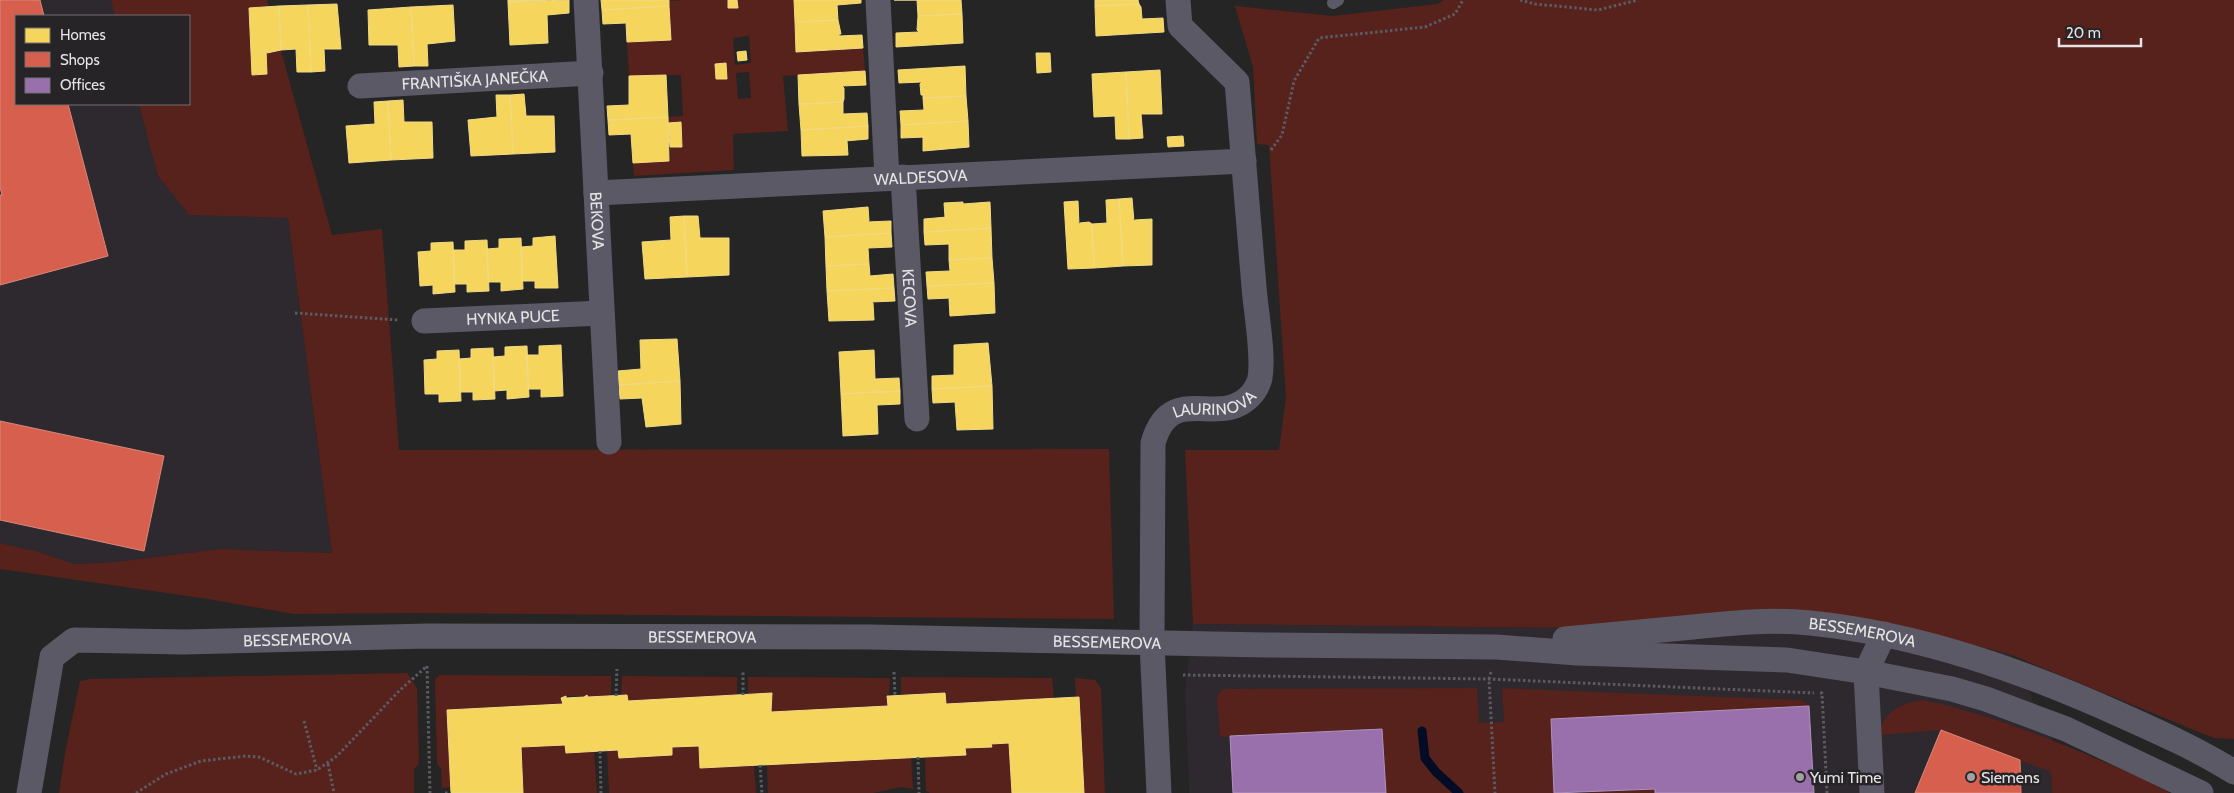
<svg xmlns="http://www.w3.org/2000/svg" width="2234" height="793" viewBox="0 0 2234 793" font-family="Cabin,sans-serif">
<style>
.built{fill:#2e282f}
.green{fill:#57211c;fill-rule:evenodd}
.homes{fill:#f6d55c;stroke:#f1da85}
.shops{fill:#d6604d;stroke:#da887b}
.offices{fill:#9970ab;stroke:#b093bc}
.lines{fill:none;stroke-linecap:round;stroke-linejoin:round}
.stream{stroke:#030c24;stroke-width:9}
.path{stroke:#5c5b62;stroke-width:3;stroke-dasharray:2.5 2.5;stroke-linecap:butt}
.service{stroke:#5b5966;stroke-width:12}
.minor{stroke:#5b5966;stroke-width:25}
.poi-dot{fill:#a2a1a2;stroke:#262426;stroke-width:2}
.labels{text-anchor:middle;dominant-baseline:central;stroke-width:5;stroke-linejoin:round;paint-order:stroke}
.street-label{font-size:16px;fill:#e5e4e5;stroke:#262426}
.poi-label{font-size:16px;fill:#e5e4e5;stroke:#262426;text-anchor:start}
</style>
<rect width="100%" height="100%" fill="#252525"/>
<path class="built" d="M 0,0 L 122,0 L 127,16 L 16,16 L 16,104 L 154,104 L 189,215 L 288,218 L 332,553 L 221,549 L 116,562 L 75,564 L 35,551 L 0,543 Z
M 1891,623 L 2009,654 L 2053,740 L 2051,766 L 2052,793 L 1189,793 L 1185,691 L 1193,624 L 1584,628 Z"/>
<path class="green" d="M 111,0 L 267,0 L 332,235 L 382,229 L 399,450 L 1109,449 L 1114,619 L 412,613 L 293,614 L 208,599 L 0,569 L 0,543 L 35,551 L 75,564 L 116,562 L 221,549 L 332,553 L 288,218 L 189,215 L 158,176 L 139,104 L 189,104 L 189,16 L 115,16 Z
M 683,0 L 794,0 L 796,51 L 863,48 L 865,71 L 783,76 L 788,131 L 733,134 L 734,170 L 634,176 L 633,163 L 670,160 L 670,147 L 682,146 L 681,122 L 668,123 L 668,117 L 683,116 L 681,75 L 629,76 L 627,42 L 670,40 L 669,1 ZM 749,36 L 751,63 L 735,65 L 733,38 ZM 749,72 L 751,98 L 738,99 L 736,73 Z
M 1444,0 L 2234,0 L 2234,739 L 2215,738 L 2206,735 L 2009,654 L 1891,623 L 1584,628 L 1193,624 L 1185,450 L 1279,450 L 1286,397 L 1269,145 L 1257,144 L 1253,67 L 1235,6 L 1333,16 L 1437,4 Z
M 407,673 L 417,688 L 419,764 L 414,769 L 414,793 L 59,793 L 65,753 L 80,681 L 90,679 Z
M 439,675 L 611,676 L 611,696 L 563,696 L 561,698 L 563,704 L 447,710 L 451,787 L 442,788 L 441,768 L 437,764 L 435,680 Z
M 622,676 L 737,677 L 737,695 L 628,701 L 621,696 Z
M 748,677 L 890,678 L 888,706 L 771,712 L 772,693 L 748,694 Z
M 901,677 L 1052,678 L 1054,698 L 946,704 L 945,693 L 901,695 Z
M 1075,678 L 1095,680 L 1101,688 L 1105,793 L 1084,793 L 1079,697 L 1076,697 Z
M 1477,688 L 1479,723 L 1504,722 L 1502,688 L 1801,700 L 1809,706 L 1551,719 L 1554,793 L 1386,793 L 1382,728 L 1220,737 L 1217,695 L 1224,689 Z
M 1923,700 C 1981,712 2036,733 2090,756 C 2117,768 2145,778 2170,793 L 2052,793 L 2051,772 L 1941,730 L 1879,735 C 1883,712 1901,703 1923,700 Z
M 1009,743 L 1012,793 L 930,793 L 926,791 L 925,757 L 965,748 L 991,747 L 991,744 Z
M 565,745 L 566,753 L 594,751 L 597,793 L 523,793 L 521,747 Z
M 699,746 L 700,768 L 754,766 L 756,793 L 609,793 L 607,751 L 618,750 L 619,758 L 672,755 L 672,747 Z
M 911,757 L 913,789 L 901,787 L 873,793 L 768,793 L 767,765 Z
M 1655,789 L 1655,793 L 1580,793 Z"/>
<path class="homes" d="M 508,0 L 548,0 L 508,2 Z
M 569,0 L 569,13 L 547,15 L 548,43 L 510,45 L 508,2 Z
M 601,0 L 669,0 L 669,6 L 602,10 Z
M 728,0 L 737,0 L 738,8 L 728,8 Z
M 794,0 L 861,0 L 861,3 L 837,5 L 838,20 L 795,22 Z
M 894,0 L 961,0 L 962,14 L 918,16 L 917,0 Z
M 1095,0 L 1138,0 L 1139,4 L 1095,6 Z
M 337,4 L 341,49 L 324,49 L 325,71 L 311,72 L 308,5 Z
M 1139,4 L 1141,7 L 1142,19 L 1163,18 L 1164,32 L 1096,36 L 1095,6 Z
M 308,5 L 311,72 L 297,72 L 296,49 L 281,50 L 279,6 Z
M 453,5 L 455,41 L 427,44 L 428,66 L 414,66 L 411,7 Z
M 279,6 L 281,50 L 267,53 L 266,50 L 267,74 L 252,75 L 249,8 Z
M 669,6 L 671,40 L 627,42 L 626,23 L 603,24 L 602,10 Z
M 411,7 L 414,66 L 399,67 L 398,45 L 369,45 L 368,10 Z
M 962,14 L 963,43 L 896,47 L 896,33 L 919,32 L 917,30 L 918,16 Z
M 838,20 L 841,34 L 839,34 L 839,36 L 862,35 L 863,48 L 796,52 L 795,22 Z
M 746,51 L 747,60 L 738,61 L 737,52 Z
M 1036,53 L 1050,53 L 1051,72 L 1037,73 Z
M 726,63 L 727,79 L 716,79 L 715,64 Z
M 965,66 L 966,96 L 923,98 L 923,95 L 921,95 L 920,84 L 922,82 L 899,83 L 898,70 Z
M 1160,70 L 1162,114 L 1141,114 L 1143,138 L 1129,139 L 1126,72 Z
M 865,71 L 866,85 L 842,86 L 844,88 L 844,99 L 843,102 L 799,104 L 798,75 Z
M 1126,72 L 1129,139 L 1116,139 L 1115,116 L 1094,117 L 1092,74 Z
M 666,75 L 668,117 L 608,120 L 607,106 L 629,105 L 629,76 Z
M 524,94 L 526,116 L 554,116 L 555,152 L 513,154 L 510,95 Z
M 496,95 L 510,95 L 513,154 L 471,156 L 468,120 L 497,117 Z
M 966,96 L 968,121 L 901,125 L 900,111 L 924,110 L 923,98 Z
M 403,100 L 404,122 L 432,122 L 433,158 L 391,160 L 388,101 Z
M 388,101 L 391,160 L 349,163 L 346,126 L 375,124 L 374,102 Z
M 843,102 L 843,114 L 867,113 L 868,126 L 801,130 L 799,104 Z
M 668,117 L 669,161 L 633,163 L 631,134 L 609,135 L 608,120 Z
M 968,121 L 969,147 L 923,151 L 923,137 L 925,137 L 901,138 L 901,125 Z
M 681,122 L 682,147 L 670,147 L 668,123 Z
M 868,126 L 868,139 L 845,141 L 847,141 L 848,155 L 802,156 L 801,130 Z
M 1183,136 L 1184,146 L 1168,147 L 1167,137 Z
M 1132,198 L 1134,222 L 1135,220 L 1152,219 L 1152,265 L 1123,266 L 1119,199 Z
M 1119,199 L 1123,266 L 1094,268 L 1092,224 L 1107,223 L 1106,200 Z
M 1078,201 L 1079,225 L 1080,223 L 1089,222 L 1092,224 L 1094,268 L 1068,269 L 1064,202 Z
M 963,202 L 963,204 L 990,202 L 991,228 L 924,232 L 924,219 L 947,217 L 945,217 L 944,203 Z
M 868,207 L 869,221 L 867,222 L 891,221 L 891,233 L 825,237 L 823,211 Z
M 684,216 L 698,216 L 700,238 L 729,238 L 729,275 L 687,277 Z
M 684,216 L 687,277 L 645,279 L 642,242 L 671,240 L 670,217 Z
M 991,228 L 992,258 L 949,260 L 949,244 L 925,245 L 924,232 Z
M 891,233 L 892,247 L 868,248 L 869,264 L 826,266 L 825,237 Z
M 555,236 L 558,288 L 535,288 L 535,281 L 522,281 L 521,247 L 533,246 L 533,238 Z
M 521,238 L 523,289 L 501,291 L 501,282 L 488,282 L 487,249 L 499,248 L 499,239 Z
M 487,240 L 489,291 L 467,292 L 467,284 L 454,284 L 453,250 L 465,250 L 465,241 Z
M 453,242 L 455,292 L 433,294 L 433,285 L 420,286 L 418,252 L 431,251 L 431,243 Z
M 992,258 L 994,283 L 927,286 L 926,272 L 950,271 L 949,260 Z
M 869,264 L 870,276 L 893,274 L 894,288 L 827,291 L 826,266 Z
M 994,283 L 995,313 L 950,316 L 949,299 L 951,298 L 928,299 L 927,286 Z
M 894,288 L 895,301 L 871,302 L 873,303 L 874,320 L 829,321 L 827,291 Z
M 677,339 L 680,381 L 619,385 L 618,371 L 641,369 L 640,340 Z
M 988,343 L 992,386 L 932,389 L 932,376 L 954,375 L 954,345 Z
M 561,345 L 563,396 L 541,397 L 541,389 L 528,389 L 526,355 L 539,355 L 539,346 Z
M 527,346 L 529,397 L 507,399 L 507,390 L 494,391 L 493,357 L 505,356 L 505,347 Z
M 493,348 L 495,399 L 473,400 L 473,392 L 460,392 L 459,359 L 471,358 L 471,349 Z
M 459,350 L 461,401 L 439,402 L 439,394 L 425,394 L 424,360 L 437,359 L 437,351 Z
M 874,350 L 875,379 L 899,378 L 900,391 L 841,394 L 839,352 Z
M 680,381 L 681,424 L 646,427 L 642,398 L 620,399 L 619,385 Z
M 992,386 L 993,429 L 957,430 L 955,402 L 933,403 L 932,389 Z
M 900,391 L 900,404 L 877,405 L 878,434 L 843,436 L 841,394 Z
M 772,693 L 771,712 L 888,706 L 887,696 L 889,696 L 945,693 L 946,704 L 1079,697 L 1084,793 L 1012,793 L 1009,743 L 991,744 L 992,747 L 965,748 L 966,755 L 700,768 L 699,746 L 672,747 L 672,755 L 619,758 L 618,750 L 566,753 L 565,745 L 521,747 L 523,793 L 451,793 L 447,710 L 563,704 L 561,698 L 566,696 L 566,698 L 584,697 L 587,695 L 588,697 L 627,695 L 628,701 Z"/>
<path class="shops" d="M 0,0 L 40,0 L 44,16 L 16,16 L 16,104 L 68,104 L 108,256 L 0,285 L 0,195 L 2,195 L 0,187 Z
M 0,421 L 164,456 L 144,551 L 0,520 Z
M 1941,730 L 2020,760 L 2021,793 L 1915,793 Z"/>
<path class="offices" d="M 1809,706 L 1814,793 L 1655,793 L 1655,789 L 1554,793 L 1551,719 Z
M 1382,729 L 1386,793 L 1233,793 L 1230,736 Z"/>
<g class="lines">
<path class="stream" d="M 1422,731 L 1425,758 L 1436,772 L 1459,793"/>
<path class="path" d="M 1520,0 L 1535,4 L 1598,10 L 1638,0
M 1271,150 L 1282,135 L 1294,81 L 1319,38 L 1425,27 L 1455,14 L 1463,0
M 295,313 L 398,320
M 427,666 L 430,793
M 894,672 L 895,696
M 1491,672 L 1489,679 L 1495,793
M 1183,675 L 1489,679 L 1814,693
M 1820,693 L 1822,693 L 1827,793
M 743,695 L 743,670
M 616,696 L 617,669
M 304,721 L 317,770
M 600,751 L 601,793
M 918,757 L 919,793
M 328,764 L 334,793
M 760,765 L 762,793
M 136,793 L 166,774 L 201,761 L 246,756 L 259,757 L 296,774 L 317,770 L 337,756 L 400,690 L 427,666
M 445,793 L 451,793"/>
<path class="service" d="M 1333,3 L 1338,0"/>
<g class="minor">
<path id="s1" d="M 586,0 L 609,442"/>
<path d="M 878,0 L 887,178"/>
<path id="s2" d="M 360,86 L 591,73"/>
<path id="s3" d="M 903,177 L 917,419"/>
<path id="s4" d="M 596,193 L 1244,161"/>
<path id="s5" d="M 424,321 L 602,313"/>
<path id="s6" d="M 1565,639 C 1608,635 1650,631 1693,627 C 1731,623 1771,619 1810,623 C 1919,634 2023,671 2123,716 C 2161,733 2199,750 2234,772"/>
<path id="s7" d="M 29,793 L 52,657 L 74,640 L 183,642 L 428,636 L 870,637 L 1265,645 L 1496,647 L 1577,653 L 1787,660 L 1866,672 L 1952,689 L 1986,699 L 2066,729 L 2201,793"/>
<path id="s8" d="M 1159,793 L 1152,643 L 1153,443 C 1171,380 1219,430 1251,395 C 1255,391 1259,383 1260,378 C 1264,354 1256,313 1254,287 C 1249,219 1243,151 1237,82 L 1180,26 L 1178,0"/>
<path d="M 1872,793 L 1866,672 L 1884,634"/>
</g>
</g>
<g class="poi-dot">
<circle cx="1800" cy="777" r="5"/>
<circle cx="1971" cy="777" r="5"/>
</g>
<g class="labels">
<g class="street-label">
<text stroke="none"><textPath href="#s2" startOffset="115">FRANTIŠKA JANEČKA</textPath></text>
<text stroke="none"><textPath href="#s4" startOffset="325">WALDESOVA</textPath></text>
<text stroke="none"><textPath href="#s1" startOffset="221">BEKOVA</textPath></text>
<text stroke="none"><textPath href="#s3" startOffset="121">KECOVA</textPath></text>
<text stroke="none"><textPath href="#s5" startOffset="89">HYNKA PUCE</textPath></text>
<text stroke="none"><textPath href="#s8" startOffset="430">LAURINOVA</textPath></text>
<text stroke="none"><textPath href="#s6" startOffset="299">BESSEMEROVA</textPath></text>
<text stroke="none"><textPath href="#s7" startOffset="794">BESSEMEROVA</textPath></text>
<text stroke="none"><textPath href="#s7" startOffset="389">BESSEMEROVA</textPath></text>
<text stroke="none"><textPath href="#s7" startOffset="1199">BESSEMEROVA</textPath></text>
</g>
<g class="poi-label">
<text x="1810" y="777">Yumi Time</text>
<text x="1981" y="777">Siemens</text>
</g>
</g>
<rect x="15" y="15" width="175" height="90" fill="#262426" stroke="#727172"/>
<rect x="25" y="28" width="25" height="15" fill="#f6d55c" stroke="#727172"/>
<text x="60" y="40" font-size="15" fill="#e5e4e5">Homes</text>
<rect x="25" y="52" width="25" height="15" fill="#d6604d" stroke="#727172"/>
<text x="60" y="65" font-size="15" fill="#e5e4e5">Shops</text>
<rect x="25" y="78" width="25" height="15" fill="#9970ab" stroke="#727172"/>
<text x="60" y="90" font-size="15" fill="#e5e4e5">Offices</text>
<path d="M2059 38v8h82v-8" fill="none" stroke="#e5e4e5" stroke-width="2.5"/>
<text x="2066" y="38" font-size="15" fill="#e5e4e5" stroke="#262426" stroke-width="4" paint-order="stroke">20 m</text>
</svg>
